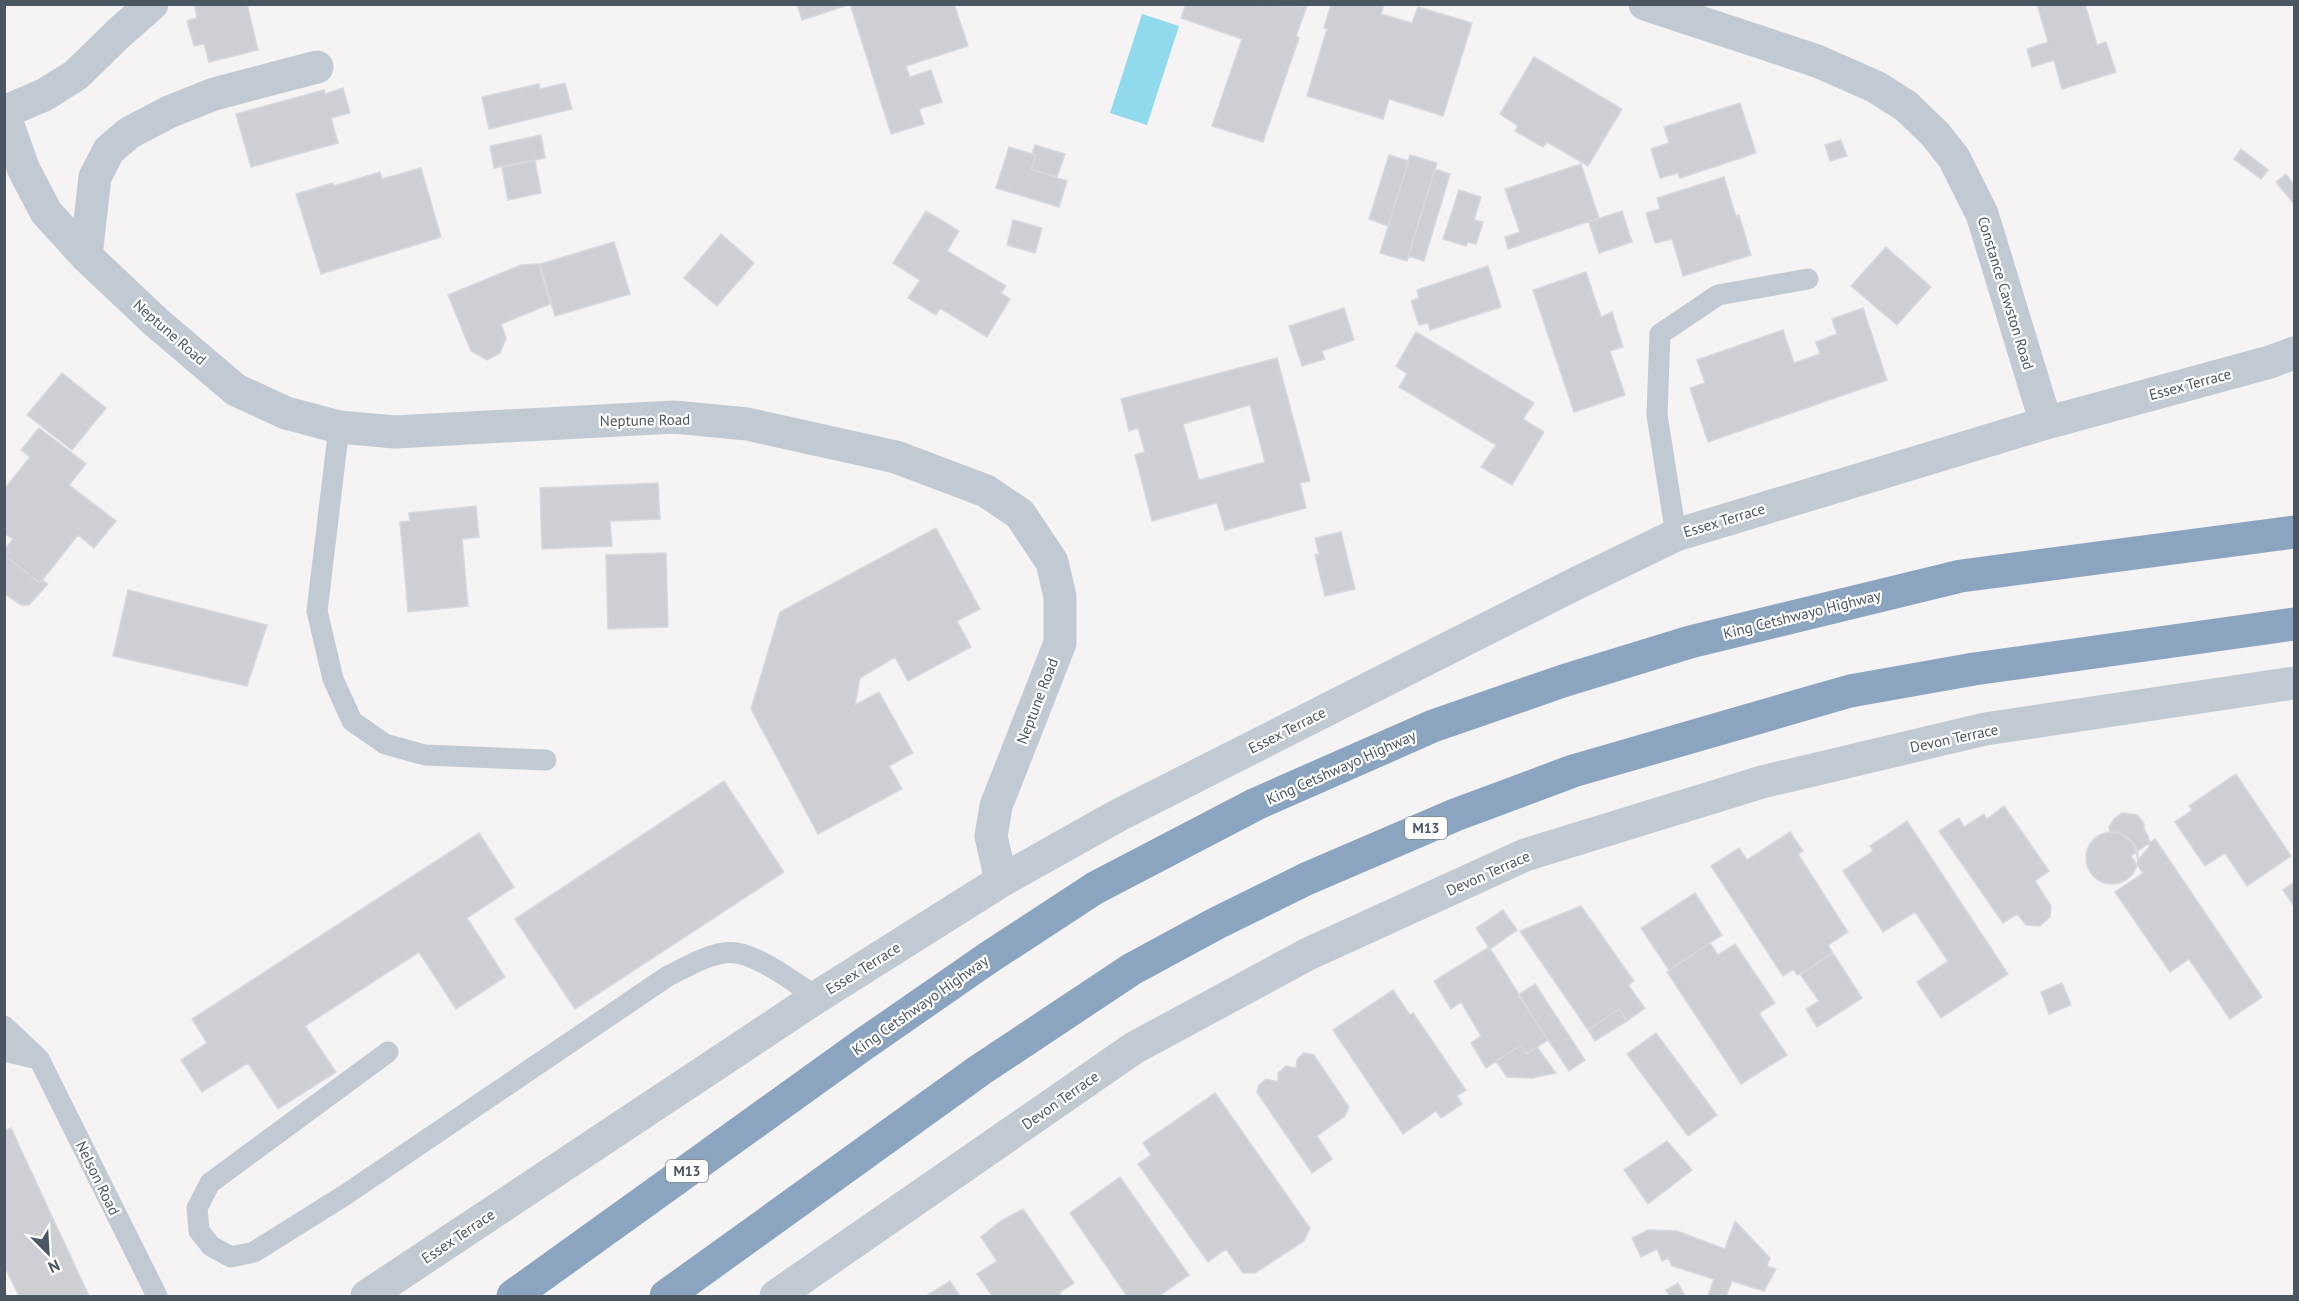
<svg xmlns="http://www.w3.org/2000/svg" width="2299" height="1301" viewBox="0 0 2299 1301" font-family="'PT Sans',sans-serif">
<style>
.water{fill:#90daee}
.building{fill:#cdcfd5;stroke:#d7d9de;stroke-width:1.5;fill-rule:evenodd}
.lines{fill:none;stroke-linecap:round;stroke-linejoin:round}
.service{stroke:#c1cad2;stroke-width:21}
.minor{stroke:#c1cad2;stroke-width:33}
.tertiary{stroke:#c1cad2;stroke-width:33}
.motorway{stroke:#8ba5c1;stroke-width:33}
.labels{text-anchor:middle;dominant-baseline:central;stroke-width:4.5;stroke-linejoin:round;paint-order:stroke}
.shield{fill:#fff;stroke:#808990;stroke-width:1.5}
.shield-label{font-size:14px;font-weight:bold;fill:#4a5661}
.street-label{font-size:15px;fill:#4a5661;stroke:#fff}
</style>
<rect width="100%" height="100%" fill="#f5f3f3"/>
<path class="water" d="M 1142,14 L 1179,26 L 1147,125 L 1110,113 Z"/>
<path class="building" d="M 194,4 L 247,4 L 258,50 L 209,62 L 204,44 L 194,46 L 187,21 L 197,18 Z
M 797,4 L 848,4 L 848,5 L 802,20 Z
M 850,4 L 954,4 L 968,46 L 906,66 L 910,77 L 931,70 L 942,102 L 919,109 L 924,124 L 891,134 Z
M 1186,4 L 1307,6 L 1296,36 L 1299,38 L 1263,142 L 1212,126 L 1242,39 L 1181,18 Z
M 1331,4 L 1384,4 L 1381,14 L 1412,23 L 1418,7 L 1472,23 L 1443,116 L 1389,99 L 1383,119 L 1307,96 L 1327,29 L 1324,28 Z
M 2037,4 L 2085,4 L 2097,45 L 2106,42 L 2116,72 L 2062,89 L 2054,60 L 2032,67 L 2027,49 L 2048,42 Z
M 1534,57 L 1622,109 L 1588,166 L 1547,142 L 1543,147 L 1515,131 L 1518,126 L 1500,114 Z
M 565,83 L 572,109 L 489,129 L 482,97 L 539,84 L 540,89 Z
M 343,88 L 350,113 L 331,118 L 338,143 L 251,167 L 236,114 L 324,90 L 325,94 Z
M 1740,103 L 1756,153 L 1680,178 L 1678,173 L 1660,178 L 1651,149 L 1669,143 L 1664,127 Z
M 541,135 L 545,158 L 494,168 L 490,146 Z
M 1841,140 L 1847,156 L 1830,161 L 1825,145 Z
M 1035,145 L 1065,154 L 1057,177 L 1031,169 L 1036,155 L 1032,154 Z
M 1009,147 L 1036,155 L 1031,169 L 1067,181 L 1059,207 L 996,188 Z
M 2241,149 L 2268,170 L 2261,179 L 2234,159 Z
M 1389,155 L 1409,161 L 1388,226 L 1369,219 Z
M 1410,155 L 1437,163 L 1407,261 L 1380,253 Z
M 535,161 L 541,193 L 508,200 L 502,167 Z
M 1581,164 L 1599,218 L 1508,249 L 1505,237 L 1520,232 L 1505,189 Z
M 421,168 L 441,237 L 321,274 L 296,194 L 333,183 L 334,186 L 380,172 L 382,179 Z
M 1435,169 L 1450,174 L 1424,261 L 1408,256 Z
M 2286,174 L 2294,185 L 2294,204 L 2276,182 Z
M 1724,177 L 1736,216 L 1739,215 L 1751,255 L 1683,276 L 1672,239 L 1655,243 L 1646,213 L 1660,209 L 1657,198 Z
M 1459,190 L 1481,197 L 1474,220 L 1483,222 L 1476,244 L 1468,242 L 1466,246 L 1443,239 Z
M 926,211 L 959,231 L 947,251 L 1006,286 L 1001,293 L 1010,299 L 987,337 L 940,308 L 936,315 L 908,298 L 920,280 L 893,263 Z
M 1622,211 L 1632,242 L 1599,253 L 1589,222 Z
M 1013,220 L 1042,228 L 1035,253 L 1007,245 Z
M 721,234 L 754,263 L 717,306 L 684,278 Z
M 614,242 L 630,294 L 555,316 L 540,264 Z
M 1886,247 L 1931,287 L 1897,325 L 1851,286 Z
M 539,264 L 550,304 L 501,324 L 506,338 L 500,353 L 487,360 L 471,351 L 448,295 L 521,265 Z
M 1488,266 L 1501,307 L 1430,330 L 1428,323 L 1419,325 L 1411,301 L 1419,298 L 1417,290 Z
M 1586,272 L 1601,317 L 1612,312 L 1623,347 L 1610,351 L 1625,395 L 1574,412 L 1533,290 Z
M 1344,308 L 1354,340 L 1322,351 L 1325,359 L 1302,366 L 1289,326 Z
M 1863,308 L 1887,380 L 1708,442 L 1690,388 L 1705,383 L 1697,360 L 1783,330 L 1794,363 L 1820,354 L 1816,342 L 1837,334 L 1832,319 Z
M 1416,332 L 1534,403 L 1523,419 L 1544,432 L 1512,485 L 1481,467 L 1496,445 L 1399,387 L 1407,374 L 1396,366 Z
M 1277,358 L 1310,481 L 1300,483 L 1306,508 L 1225,530 L 1217,503 L 1152,521 L 1135,455 L 1145,452 L 1138,428 L 1129,431 L 1121,399 ZM 1250,405 L 1265,462 L 1199,480 L 1183,424 Z
M 62,373 L 106,408 L 72,450 L 27,415 Z
M 39,428 L 86,464 L 69,485 L 116,521 L 94,548 L 78,535 L 40,583 L 4,555 L 4,550 L 13,539 L 4,533 L 4,484 L 7,486 L 30,457 L 21,450 Z
M 658,483 L 660,519 L 610,521 L 612,546 L 542,549 L 540,488 Z
M 476,506 L 479,537 L 462,539 L 468,606 L 408,612 L 400,522 L 410,521 L 409,513 Z
M 936,528 L 980,609 L 957,621 L 971,647 L 908,681 L 895,657 L 860,678 L 855,705 L 879,692 L 913,753 L 889,766 L 902,789 L 818,834 L 751,709 L 780,612 Z
M 1341,532 L 1355,589 L 1325,596 L 1315,555 L 1319,554 L 1315,538 Z
M 666,553 L 668,627 L 608,629 L 606,555 Z
M 4,555 L 40,583 L 42,580 L 48,584 L 29,605 L 21,605 L 4,593 Z
M 128,590 L 267,625 L 247,686 L 113,656 Z
M 2236,774 L 2291,856 L 2247,886 L 2225,853 L 2205,866 L 2175,822 L 2192,810 L 2189,806 Z
M 724,781 L 784,872 L 575,1009 L 515,919 Z
M 2004,806 L 2049,871 L 2035,881 L 2051,906 L 2050,917 L 2040,926 L 2026,925 L 2017,914 L 2003,923 L 1939,831 L 1959,818 L 1964,827 L 1984,814 L 1987,819 Z
M 2122,813 L 2137,815 L 2144,823 L 2144,829 L 2149,838 L 2149,847 L 2138,860 L 2133,843 L 2119,833 L 2110,832 L 2109,827 L 2114,819 Z
M 1907,821 L 2008,974 L 1941,1018 L 1917,982 L 1948,961 L 1915,912 L 1883,932 L 1843,871 L 1873,851 L 1870,846 Z
M 1790,832 L 1803,851 L 1798,854 L 1848,932 L 1828,945 L 1833,953 L 1800,974 L 1797,975 L 1794,969 L 1783,976 L 1711,866 L 1739,848 L 1747,860 Z
M2086 858a26 26 0 1 1 52 0a26 26 0 1 1-52 0Z
M 479,833 L 514,887 L 467,918 L 505,977 L 456,1009 L 419,952 L 305,1026 L 336,1072 L 278,1109 L 248,1063 L 202,1092 L 181,1060 L 207,1043 L 192,1019 Z
M 2155,839 L 2262,997 L 2230,1019 L 2189,959 L 2170,972 L 2115,892 L 2143,873 L 2131,856 Z
M 2294,882 L 2294,906 L 2283,890 Z
M 1695,893 L 1722,935 L 1669,970 L 1641,928 Z
M 1581,906 L 1634,981 L 1628,985 L 1645,1008 L 1627,1021 L 1619,1009 L 1588,1030 L 1520,931 Z
M 1503,910 L 1517,930 L 1490,949 L 1476,928 Z
M 1710,943 L 1718,955 L 1735,944 L 1775,1003 L 1759,1013 L 1787,1055 L 1741,1084 L 1667,972 Z
M 1489,947 L 1548,1040 L 1526,1054 L 1521,1045 L 1486,1068 L 1471,1043 L 1481,1036 L 1461,1002 L 1451,1009 L 1434,981 Z
M 1833,953 L 1862,998 L 1817,1027 L 1806,1009 L 1819,1001 L 1800,974 Z
M 2062,983 L 2071,1005 L 2049,1014 L 2041,992 Z
M 1535,984 L 1585,1060 L 1569,1071 L 1518,995 Z
M 1393,990 L 1410,1015 L 1413,1013 L 1466,1090 L 1457,1096 L 1462,1104 L 1441,1118 L 1436,1111 L 1403,1134 L 1333,1030 Z
M 1619,1009 L 1627,1021 L 1595,1041 L 1588,1030 Z
M 1656,1033 L 1717,1115 L 1688,1136 L 1627,1054 Z
M 1521,1045 L 1526,1054 L 1537,1047 L 1556,1073 L 1532,1078 L 1507,1077 L 1496,1061 Z
M 1303,1053 L 1314,1055 L 1349,1107 L 1345,1116 L 1317,1136 L 1332,1159 L 1312,1173 L 1257,1092 L 1259,1085 L 1266,1079 L 1278,1082 L 1278,1073 L 1286,1066 L 1296,1068 L 1297,1060 Z
M 1215,1093 L 1310,1228 L 1304,1241 L 1255,1273 L 1243,1273 L 1226,1249 L 1208,1262 L 1138,1164 L 1151,1155 L 1143,1143 Z
M 11,1128 L 89,1296 L 19,1296 L 4,1265 L 4,1131 Z
M 1667,1141 L 1692,1170 L 1648,1204 L 1624,1170 Z
M 1120,1177 L 1189,1275 L 1159,1296 L 1127,1296 L 1070,1213 Z
M 1023,1209 L 1074,1283 L 1059,1293 L 1062,1296 L 992,1296 L 977,1274 L 997,1261 L 981,1237 L 1001,1221 Z
M 1735,1221 L 1770,1258 L 1767,1266 L 1776,1269 L 1764,1291 L 1732,1281 L 1726,1296 L 1708,1296 L 1714,1279 L 1672,1266 L 1668,1258 L 1662,1261 L 1657,1249 L 1641,1257 L 1632,1238 L 1648,1230 L 1677,1231 L 1725,1249 Z
M 950,1281 L 960,1296 L 926,1296 Z
M 1678,1283 L 1685,1296 L 1670,1296 L 1666,1290 Z"/>
<g class="lines">
<path class="service" d="M 339,427 L 317,611 L 333,679 L 352,721 L 385,744 L 425,755 L 546,760
M 1676,535 L 1657,415 L 1660,334 L 1718,295 L 1808,279
M 4,1026 L 39,1059 L 157,1296
M 4,1051 L 38,1059
M 388,1052 L 210,1183 L 197,1208 L 199,1231 L 211,1246 L 231,1257 L 254,1252 L 345,1195 L 668,976 C 685,968 704,956 724,953 C 752,948 794,983 817,997"/>
<path class="minor" d="M 1645,4 L 1817,61 L 1876,87 L 1906,106 L 1935,134 L 1954,158 L 1982,214 L 2046,423
M 4,112 L 44,95 L 76,75 L 119,33 L 152,4
M 4,114 L 24,170 L 46,212 L 86,256 L 157,323 L 236,390 L 286,413 L 339,427 L 395,432 L 674,417 L 747,424 L 896,457 L 986,491 L 1020,514 L 1052,562 L 1060,597 L 1060,643 L 996,806 L 991,836 L 1001,881
M 86,256 L 95,177 L 109,150 L 129,133 L 169,112 L 214,94 L 317,67"/>
<path class="tertiary" d="M 367,1296 L 817,997 L 1001,881 L 1117,816 L 1577,583 L 1676,535 L 2046,423 L 2270,362 L 2294,353
M 776,1296 L 1134,1048 L 1308,954 L 1525,855 L 1762,782 L 1985,729 L 2294,683"/>
<path class="motorway" d="M 513,1296 L 861,1046 L 988,958 L 1095,888 L 1256,804 L 1433,726 L 1563,681 L 1690,642 L 1961,576 L 2294,532
M 666,1296 L 980,1070 L 1132,969 L 1217,923 L 1306,879 L 1455,815 L 1573,771 L 1850,691 L 1974,669 L 2294,624"/>
</g>
<g class="labels">
<g class="shield">
<rect x="1405" y="817" width="42" height="22" rx="4.5"/>
<rect x="666" y="1160" width="42" height="22" rx="4.5"/>
</g>
<g class="shield-label">
<text x="1426" y="828">M13</text>
<text x="687" y="1171">M13</text>
</g>
<g class="street-label">
<text transform="translate(2006 293) rotate(73)">Constance Cawston Road</text>
<text transform="translate(170 332) rotate(41)">Neptune Road</text>
<text transform="translate(2190 384) rotate(-15)">Essex Terrace</text>
<text transform="translate(645 420) rotate(-1)">Neptune Road</text>
<text transform="translate(1724 520) rotate(-17)">Essex Terrace</text>
<text transform="translate(1802 614) rotate(-14)">King Cetshwayo Highway</text>
<text transform="translate(1037 701) rotate(-69)">Neptune Road</text>
<text transform="translate(1287 730) rotate(-27)">Essex Terrace</text>
<text transform="translate(1954 738) rotate(-12)">Devon Terrace</text>
<text transform="translate(1341 767) rotate(-24)">King Cetshwayo Highway</text>
<text transform="translate(1488 873) rotate(-24)">Devon Terrace</text>
<text transform="translate(863 968) rotate(-32)">Essex Terrace</text>
<text transform="translate(920 1005) rotate(-35)">King Cetshwayo Highway</text>
<text transform="translate(1060 1100) rotate(-35)">Devon Terrace</text>
<text transform="translate(98 1178) rotate(64)">Nelson Road</text>
<text transform="translate(458 1236) rotate(-34)">Essex Terrace</text>
</g>
</g>
<rect width="2299" height="1301" fill="none" stroke="#4a5661" stroke-width="12"/>
<g transform="translate(48 1253) rotate(156)" stroke="#ffffff" stroke-width="4.5" paint-order="stroke">
<path d="M0-4.5L10 22L0 15L-10 22Z" fill="#4a5661"/>
<text y="-9" font-size="16" font-weight="bold" text-anchor="middle" fill="#4a5661">N</text>
</g>
</svg>
